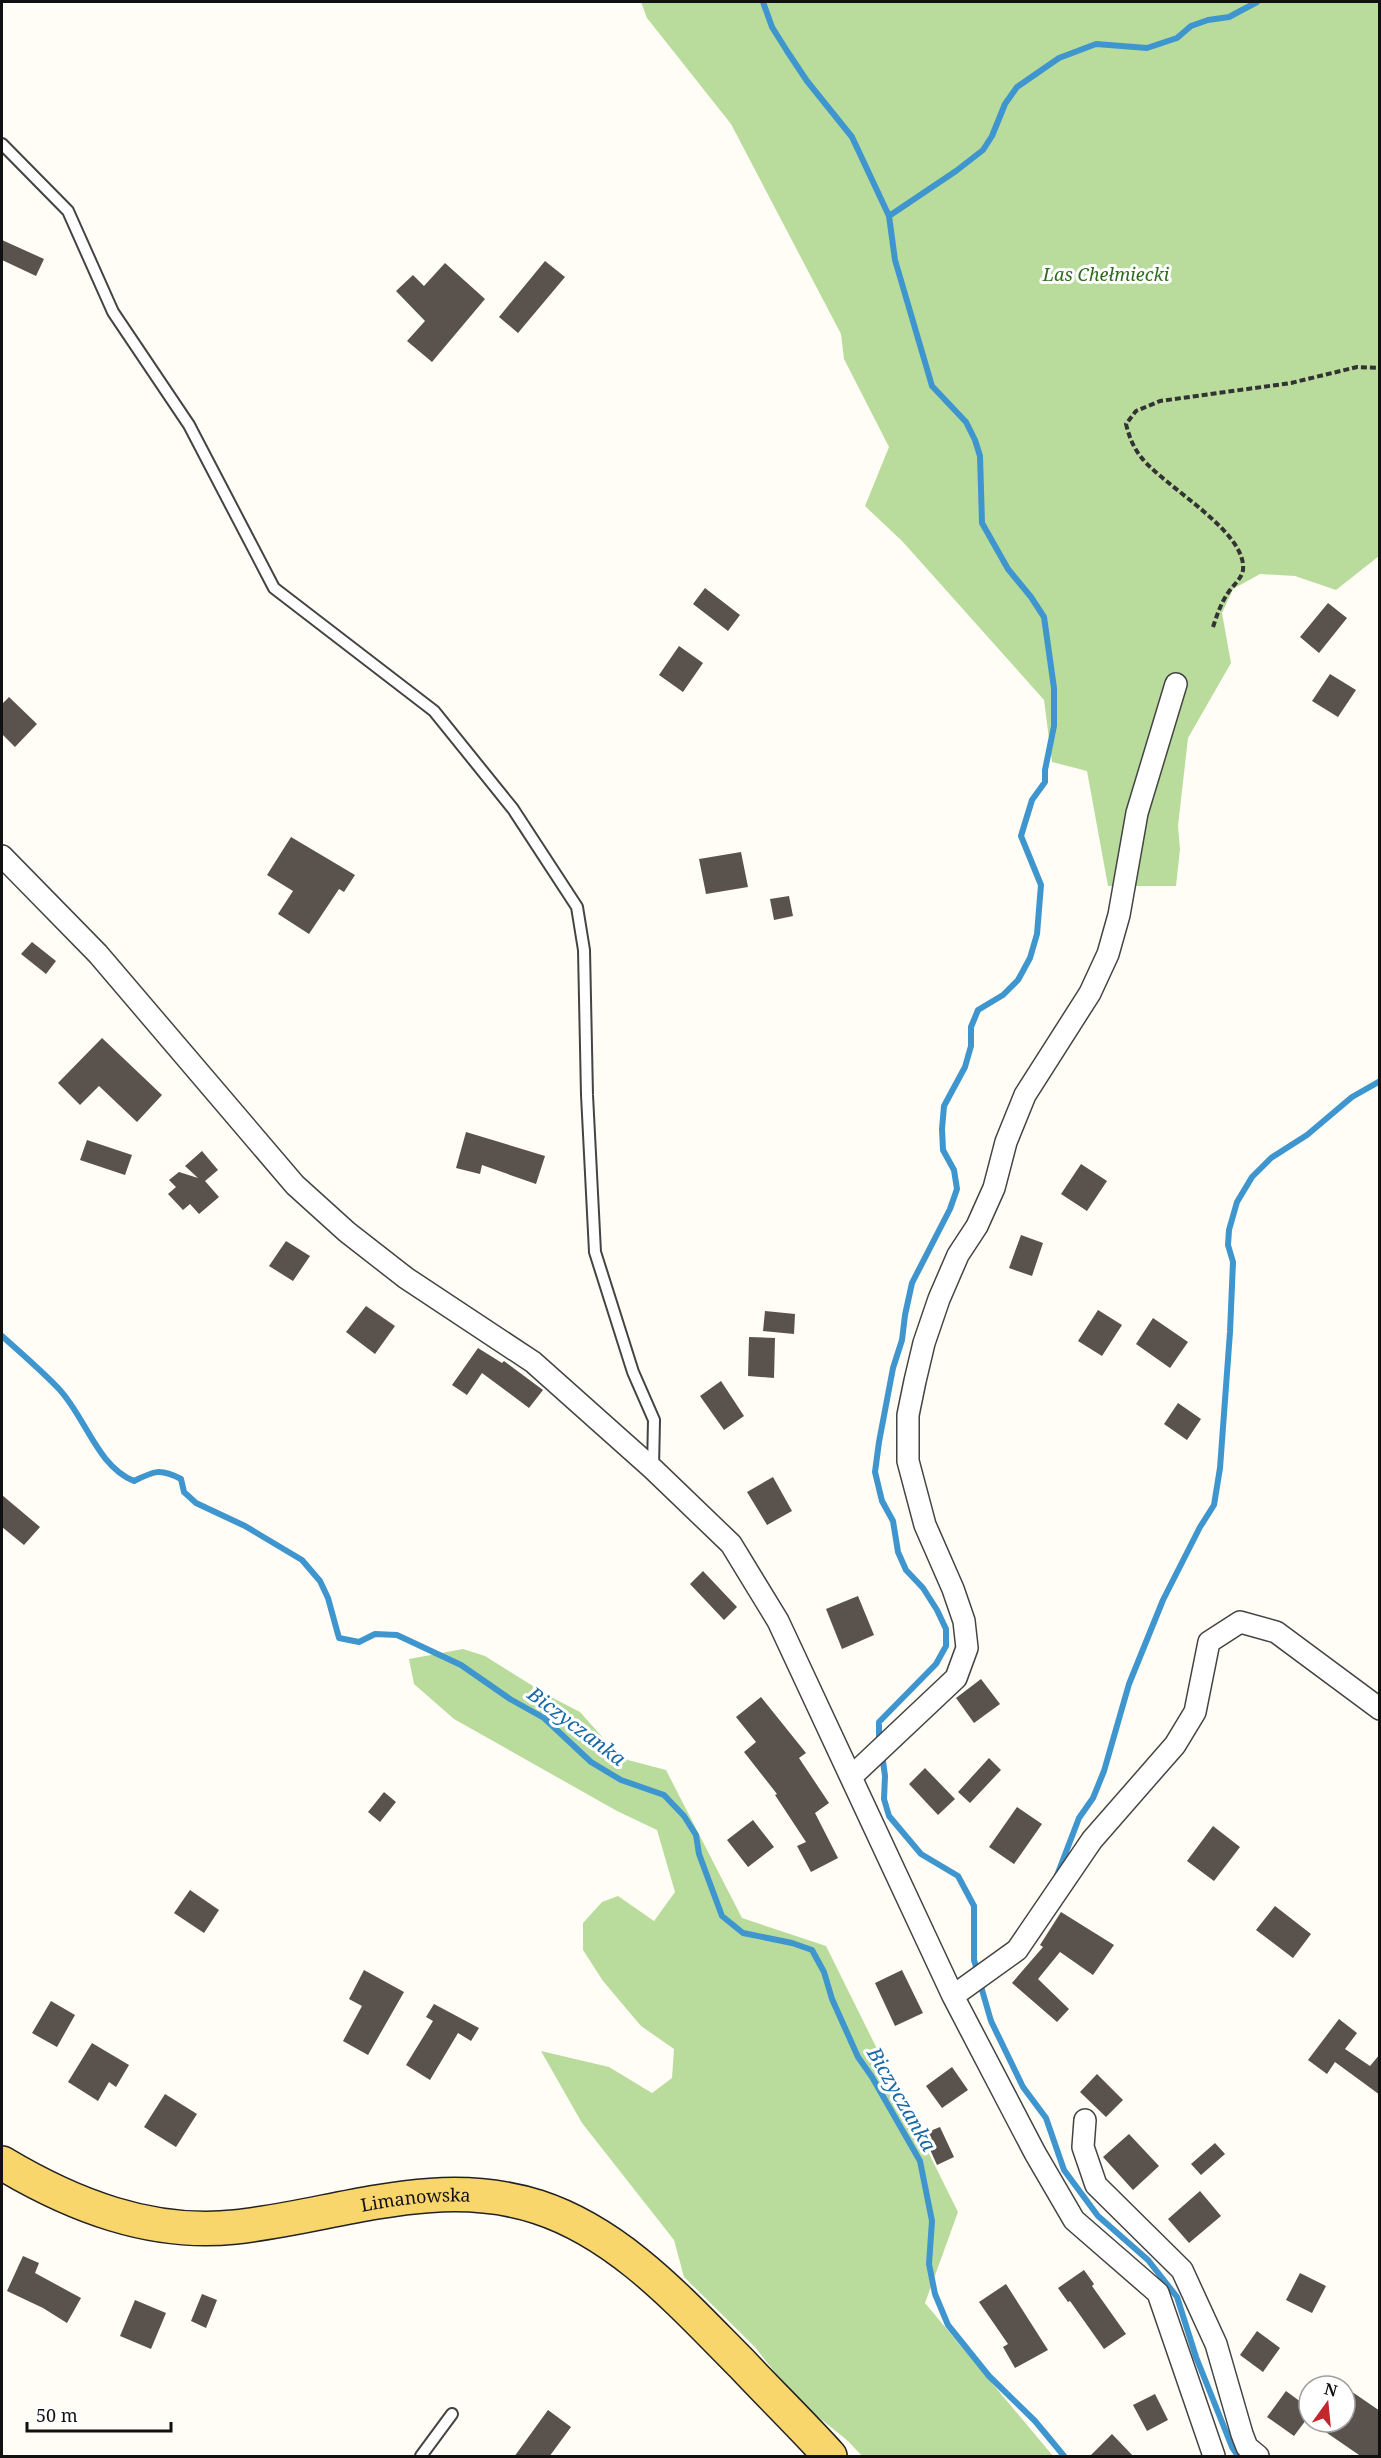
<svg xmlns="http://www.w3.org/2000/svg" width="1381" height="2458" viewBox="0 0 1381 2458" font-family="'Noto Serif',serif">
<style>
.forest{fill:#b9dc9c}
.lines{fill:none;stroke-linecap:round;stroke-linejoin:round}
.stream{stroke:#3f96cf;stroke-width:6}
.building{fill:#5a524d}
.lane-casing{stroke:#444;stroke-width:14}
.street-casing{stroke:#444;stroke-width:24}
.primary-casing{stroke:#222;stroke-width:36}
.path{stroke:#333;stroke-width:4;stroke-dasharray:6 3;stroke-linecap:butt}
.lane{stroke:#fff;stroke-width:10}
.street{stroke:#fff;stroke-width:21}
.primary{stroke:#f9d66b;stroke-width:33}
.labels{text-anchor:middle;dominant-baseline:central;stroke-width:6;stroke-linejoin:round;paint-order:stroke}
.park-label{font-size:18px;font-style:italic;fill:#2f6b1f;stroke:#fff}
.street-label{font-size:18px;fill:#111;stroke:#fff}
.water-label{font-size:20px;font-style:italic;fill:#1768a6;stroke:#fff}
</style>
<rect width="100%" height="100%" fill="#fffdf5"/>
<path class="forest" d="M 641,2 L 1379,2 L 1379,556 L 1336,590 L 1295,576 L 1260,574 L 1233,589 L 1222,613 L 1231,663 L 1188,738 L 1178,826 L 1180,849 L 1176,886 L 1108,886 L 1087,771 L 1052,762 L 1044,700 L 903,542 L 865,506 L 889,447 L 844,359 L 841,334 L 731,124 L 647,18 Z
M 463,1649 L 485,1656 L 549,1696 L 580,1712 L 604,1739 L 628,1760 L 666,1770 L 742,1918 L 826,1946 L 958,2212 L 925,2303 L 1053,2456 L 862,2456 L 848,2441 L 796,2399 L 754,2346 L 684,2277 L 674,2240 L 582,2123 L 541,2051 L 609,2067 L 652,2093 L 672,2078 L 674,2049 L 641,2026 L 603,1981 L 583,1950 L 583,1923 L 602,1902 L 618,1896 L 654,1921 L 675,1892 L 657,1830 L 617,1811 L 454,1719 L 414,1684 L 409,1659 Z"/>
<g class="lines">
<path class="stream" d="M 763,2 L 772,27 L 787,51 L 807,81 L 852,137 L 889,216 L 895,260 L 932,386 L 966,422 L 975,440 L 980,456 L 982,523 L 1008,569 L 1031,597 L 1044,617 L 1054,688 L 1054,726 L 1045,770 L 1045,782 L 1032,800 L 1021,836 L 1041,885 L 1037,934 L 1030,958 L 1018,980 L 1003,995 L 978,1010 L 971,1027 L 971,1046 L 965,1067 L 944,1106 L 942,1129 L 943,1150 L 954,1170 L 957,1189 L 950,1209 L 912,1283 L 905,1315 L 902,1340 L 893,1368 L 879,1442 L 875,1472 L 882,1501 L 893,1521 L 898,1552 L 906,1570 L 923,1588 L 937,1610 L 946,1629 L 946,1646 L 936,1664 L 879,1722 L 879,1745
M 889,216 L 956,171 L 983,150 L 992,136 L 1005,104 L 1017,87 L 1059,58 L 1096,44 L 1147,48 L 1177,38 L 1191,26 L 1208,20 L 1229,17 L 1257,2
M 2,1336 C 21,1353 42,1371 59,1389 C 86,1418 97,1466 134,1481 C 154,1471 160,1468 181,1479 L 184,1492 L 196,1503 L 245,1526 L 302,1560 L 320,1581 L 328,1598 L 339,1638 L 359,1642 L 375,1634 L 397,1635 L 461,1665 L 510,1699 L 544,1718 L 591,1762 L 621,1780 L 664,1795 L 684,1816 L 696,1835 L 699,1854 L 722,1916 L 743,1933 L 792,1943 L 812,1950 L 824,1972 L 832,1999 L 858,2057 L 872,2077 L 920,2161 L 932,2221 L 929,2264 L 935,2294 L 948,2325 L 989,2376 L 1035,2421 L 1064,2456
M 882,1754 L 885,1776 L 884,1799 L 889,1816 L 921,1854 L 958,1876 L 974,1906 L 974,1960 L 978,1973
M 1056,1878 L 1079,1818 L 1093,1798 L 1104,1771 L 1129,1684 L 1163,1600 L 1200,1527 L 1214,1505 L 1220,1468 L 1230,1332 L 1233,1262 L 1228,1245 L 1229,1230 L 1237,1202 L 1252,1177 L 1271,1158 L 1307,1135 L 1352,1097 L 1380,1081
M 980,1983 L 991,2021 L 1023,2087 L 1046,2118 L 1064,2170 L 1098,2216 L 1148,2260 L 1177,2297 L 1196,2357 L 1232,2447 L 1238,2456"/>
</g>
<path class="building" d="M 2,240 L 44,259 L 36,276 L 2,260 Z
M 545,261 L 565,277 L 518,333 L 499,317 Z
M 445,263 L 485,299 L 432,362 L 407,341 L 425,321 L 396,291 L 413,275 L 424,286 Z
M 705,588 L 740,615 L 728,631 L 693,604 Z
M 1328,603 L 1347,618 L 1319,653 L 1300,637 Z
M 679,646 L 703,663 L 683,692 L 659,675 Z
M 1330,674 L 1356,690 L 1338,717 L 1312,701 Z
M 9,697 L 37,724 L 15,747 L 2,734 L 2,704 Z
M 291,837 L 355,875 L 344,892 L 339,889 L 309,934 L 278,914 L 293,891 L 267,875 Z
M 741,852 L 748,887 L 706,894 L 699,859 Z
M 789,896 L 793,916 L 774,920 L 770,899 Z
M 32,942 L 56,961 L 46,974 L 21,954 Z
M 102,1038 L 162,1095 L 137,1122 L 99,1086 L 80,1105 L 58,1083 Z
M 466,1132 L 545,1156 L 536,1184 L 482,1165 L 480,1174 L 456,1168 Z
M 87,1140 L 132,1155 L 125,1175 L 80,1160 Z
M 202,1151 L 218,1170 L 205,1181 L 219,1197 L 199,1214 L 190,1204 L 183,1210 L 168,1194 L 176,1187 L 169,1180 L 179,1172 L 198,1178 L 185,1166 Z
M 1081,1164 L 1107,1181 L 1087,1211 L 1061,1194 Z
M 1021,1235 L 1043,1243 L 1032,1276 L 1009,1268 Z
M 286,1241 L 310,1256 L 293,1281 L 269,1266 Z
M 366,1306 L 395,1326 L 375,1354 L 346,1332 Z
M 1098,1310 L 1122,1325 L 1102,1356 L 1078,1341 Z
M 765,1311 L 795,1314 L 794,1334 L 763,1331 Z
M 1153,1318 L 1188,1342 L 1170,1368 L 1136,1344 Z
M 749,1337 L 775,1338 L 774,1378 L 748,1376 Z
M 478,1348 L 502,1363 L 504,1361 L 543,1390 L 529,1408 L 482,1373 L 467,1395 L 452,1385 Z
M 721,1381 L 744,1416 L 724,1430 L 700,1396 Z
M 1178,1403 L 1201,1419 L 1187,1440 L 1164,1424 Z
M 773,1477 L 792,1511 L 767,1525 L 747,1492 Z
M 2,1495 L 40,1527 L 24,1545 L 2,1527 Z
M 703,1571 L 737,1607 L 724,1620 L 690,1584 Z
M 858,1596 L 874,1635 L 842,1649 L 826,1609 Z
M 981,1679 L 1000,1704 L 974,1723 L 956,1698 Z
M 761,1697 L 806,1753 L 799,1758 L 829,1803 L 815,1813 L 838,1858 L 811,1872 L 797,1846 L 806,1842 L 775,1795 L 777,1794 L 744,1752 L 756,1742 L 736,1717 Z
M 989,1758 L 1001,1770 L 970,1803 L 958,1792 Z
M 925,1768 L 955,1799 L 938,1815 L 909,1784 Z
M 384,1792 L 396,1802 L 380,1822 L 368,1812 Z
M 1017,1807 L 1042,1824 L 1014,1864 L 989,1847 Z
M 753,1820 L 774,1847 L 748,1867 L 727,1840 Z
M 1213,1826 L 1240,1847 L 1214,1881 L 1187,1861 Z
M 190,1890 L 219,1910 L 204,1933 L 174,1913 Z
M 1275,1906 L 1311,1934 L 1293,1958 L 1256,1930 Z
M 1061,1912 L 1114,1945 L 1093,1975 L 1060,1952 L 1038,1979 L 1069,2009 L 1057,2022 L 1012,1983 L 1043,1947 L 1040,1945 Z
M 364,1970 L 404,1992 L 368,2055 L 343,2041 L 362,2006 L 349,1999 Z
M 902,1970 L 923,2013 L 895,2026 L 875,1983 Z
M 51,2001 L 75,2015 L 57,2047 L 32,2033 Z
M 434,2004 L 479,2028 L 471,2041 L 458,2033 L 430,2080 L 406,2065 L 433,2021 L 426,2017 Z
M 1339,2019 L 1357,2033 L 1345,2049 L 1370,2066 L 1380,2054 L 1380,2095 L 1335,2062 L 1327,2074 L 1308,2060 Z
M 92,2043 L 129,2065 L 116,2087 L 109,2082 L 98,2101 L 68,2082 Z
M 952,2067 L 968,2090 L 942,2108 L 926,2086 Z
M 1097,2074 L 1123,2100 L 1106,2117 L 1080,2092 Z
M 165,2094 L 197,2114 L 176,2147 L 144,2127 Z
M 940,2127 L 954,2157 L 937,2165 L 923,2134 Z
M 1129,2134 L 1159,2166 L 1133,2190 L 1103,2157 Z
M 1215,2143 L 1225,2154 L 1201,2175 L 1191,2164 Z
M 1200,2191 L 1221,2216 L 1189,2243 L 1168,2219 Z
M 23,2256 L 39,2263 L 35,2273 L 81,2298 L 67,2323 L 43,2308 L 7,2291 Z
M 1084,2270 L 1094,2284 L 1092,2286 L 1126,2334 L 1104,2349 L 1070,2301 L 1068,2302 L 1058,2288 Z
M 1300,2273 L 1326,2286 L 1312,2313 L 1286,2300 Z
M 1006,2284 L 1048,2350 L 1015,2368 L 1003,2347 L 1008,2344 L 979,2302 Z
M 202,2294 L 217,2300 L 206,2328 L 191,2321 Z
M 135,2300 L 166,2313 L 151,2349 L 120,2336 Z
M 1257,2331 L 1280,2348 L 1263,2372 L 1240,2355 Z
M 1345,2387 L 1380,2411 L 1380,2457 L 1362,2457 L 1311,2422 L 1345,2422 Z
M 1286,2391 L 1309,2408 L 1309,2416 L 1294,2436 L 1267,2417 Z
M 1155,2394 L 1168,2420 L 1147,2431 L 1133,2405 Z
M 548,2410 L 571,2427 L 549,2457 L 514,2457 Z
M 1112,2434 L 1134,2457 L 1089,2457 Z"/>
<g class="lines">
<defs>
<path id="lane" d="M 2,144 L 68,211 L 113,312 L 189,425 L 274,588 L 434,711 L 513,809 L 577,907 L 584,950 L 587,1095 L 595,1252 L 633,1372 L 654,1420 L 653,1468
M 421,2456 L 452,2414"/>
<path id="street" d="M 2,856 L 98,954 L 295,1185 L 347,1232 L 406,1278 L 533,1362 L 653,1469 L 731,1544 L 778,1621 L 953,1996 L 1035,2153 L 1074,2220 L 1158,2293 L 1214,2456
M 851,1777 L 956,1678 L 967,1648 L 964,1621 L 953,1589 L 925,1525 L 908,1461 L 908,1415 L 915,1381 L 924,1343 L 939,1299 L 958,1255 L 977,1226 L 994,1188 L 1006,1142 L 1025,1095 L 1090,993 L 1108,954 L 1119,915 L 1137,813 L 1176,684
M 953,1996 L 1017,1950 L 1092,1840 L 1175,1745 L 1195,1712 L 1209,1642 L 1240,1622 L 1276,1632 L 1380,1709
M 1085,2120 L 1083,2147 L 1096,2185 L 1182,2270 L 1216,2344 L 1242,2434 L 1247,2447 L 1258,2456"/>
<g id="primary">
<path id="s1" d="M 2,2163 C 72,2205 151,2236 235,2227 C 336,2216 436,2174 538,2207 C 621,2234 682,2304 742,2364 C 771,2395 802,2425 830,2456"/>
</g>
</defs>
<use href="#lane" class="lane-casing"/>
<use href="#street" class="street-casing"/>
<use href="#primary" class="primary-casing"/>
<path class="path" d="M 1213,627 C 1217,615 1221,603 1228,593 C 1233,585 1241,580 1243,570 C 1247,531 1163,486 1141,457 C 1133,447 1129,436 1126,424 L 1136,411 L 1160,401 L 1291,383 L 1357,367 L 1380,368"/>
<use href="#lane" class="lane"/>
<use href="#street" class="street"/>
<use href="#primary" class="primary"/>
</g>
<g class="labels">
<g class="park-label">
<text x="1106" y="274">Las Chełmiecki</text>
</g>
<g class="street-label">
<text stroke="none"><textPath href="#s1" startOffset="429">Limanowska</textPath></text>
</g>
<g class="water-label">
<text transform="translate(577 1726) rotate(37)">Biczyczanka</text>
<text transform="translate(902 2099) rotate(60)">Biczyczanka</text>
</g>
</g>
<rect width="1381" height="2458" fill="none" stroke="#111111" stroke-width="6"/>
<g transform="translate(1327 2404) rotate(15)"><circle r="28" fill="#ffffff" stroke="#a0a0a0" stroke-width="1.5"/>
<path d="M0-4.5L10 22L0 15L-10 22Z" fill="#c4262e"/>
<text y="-9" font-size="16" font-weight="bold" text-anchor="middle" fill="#111111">N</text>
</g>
<path d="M27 2422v9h144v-9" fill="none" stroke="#111111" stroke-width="3"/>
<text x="36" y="2422" font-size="18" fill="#111111" stroke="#ffffff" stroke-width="4.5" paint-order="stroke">50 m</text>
</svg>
